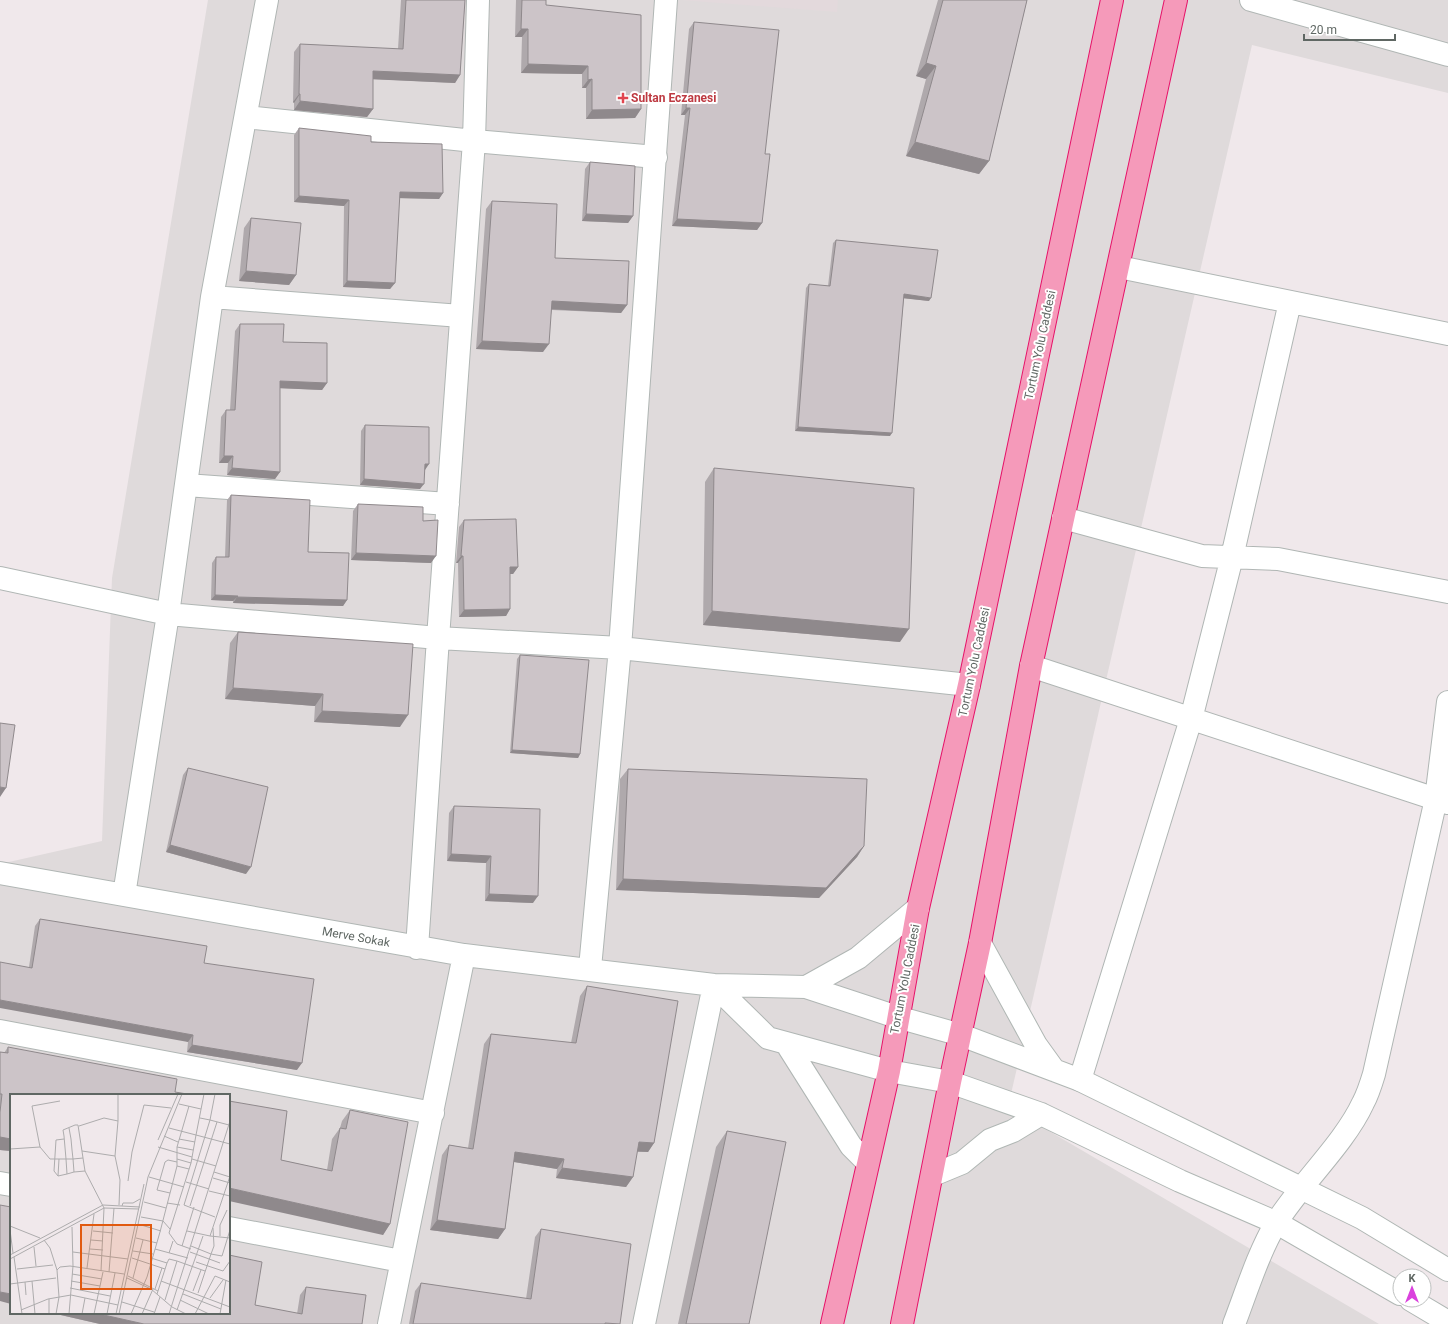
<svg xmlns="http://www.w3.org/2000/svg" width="1448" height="1324" viewBox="0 0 1448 1324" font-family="Roboto,sans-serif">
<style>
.industrial{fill:#dfdadb;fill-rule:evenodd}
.education{fill:#e3d9dc}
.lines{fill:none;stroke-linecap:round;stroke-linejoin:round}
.street-casing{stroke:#b0b6b4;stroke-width:24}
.secondary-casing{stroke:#b0b7b4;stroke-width:24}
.highway-casing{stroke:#e61268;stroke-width:24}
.street{stroke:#fff;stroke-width:22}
.secondary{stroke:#fff;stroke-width:22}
.highway{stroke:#f59aba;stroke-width:22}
.wall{fill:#afa9ac}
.shaded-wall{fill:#8f898c}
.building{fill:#ccc4c8;stroke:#8f898c}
.health-dot{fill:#e0444e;stroke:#fff;stroke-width:1.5}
.labels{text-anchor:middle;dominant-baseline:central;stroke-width:4;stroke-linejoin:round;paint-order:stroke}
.health-label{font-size:12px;font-weight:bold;fill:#be3a42;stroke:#fff;text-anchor:start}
.street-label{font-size:12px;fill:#5f6763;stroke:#fff}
.inset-road{fill:none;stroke:#adacad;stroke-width:1}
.view{fill:#e15a10;fill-opacity:0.15;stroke:#e15a10;stroke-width:2}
.inset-edge{fill:none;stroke:#5f6763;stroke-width:2}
</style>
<rect width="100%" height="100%" fill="#f0e8eb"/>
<path class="industrial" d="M 208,0 L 1448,0 L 1448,93 L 1252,45 L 1008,1107 L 1379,1324 L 0,1324 L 0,864 L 102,841 L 112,578 ZM 11,1095 L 229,1095 L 229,1313 L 11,1313 Z"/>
<path class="education" d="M 681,0 L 838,0 L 837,12 Z"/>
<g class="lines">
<defs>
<path id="street" d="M 1251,0 L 1448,55
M 246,117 L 474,141 L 656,157
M 1119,267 L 1448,334
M 212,297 L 461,316
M 186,485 L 448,504
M 1063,518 L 1202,556 L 1278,559 L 1448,592
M 0,578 L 168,614 L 438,638 L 620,648 L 969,685
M 1031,666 L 1448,803
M 0,873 L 464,955 L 714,985 L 806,987 L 897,1017
M 124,895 L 168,614 L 212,297 L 267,0
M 417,948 L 438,638 L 474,141 L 478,0
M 590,968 L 620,648 L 666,0
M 714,985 L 768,1038 L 889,1071
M 806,987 L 858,958 L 918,908
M 0,1031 L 433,1113
M 786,1043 L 851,1146 L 867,1162
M 1080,1080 L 1191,719 L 1232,557 L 1290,302
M 0,1183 L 11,1185
M 229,1228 L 401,1261
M 389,1324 L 464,955
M 644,1324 L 714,985
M 1234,1324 C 1247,1290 1258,1254 1276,1223 C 1301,1183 1344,1144 1363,1103 C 1368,1094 1371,1084 1374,1074 L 1436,799 L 1448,702"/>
<path id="secondary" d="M 980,943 L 1036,1045 L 1054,1070
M 897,1017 L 961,1035 L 1080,1080 L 1362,1218 L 1448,1270
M 889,1071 L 950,1082 L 1041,1114 L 1180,1181 L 1277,1223 L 1400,1294
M 933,1175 L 962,1163 L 990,1140 L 1013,1131 L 1041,1114
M 1411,1300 L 1448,1322"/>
<path id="highway" d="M 832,1324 L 889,1071 L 918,908 L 969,685 L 1112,0
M 902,1324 L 950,1082 L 980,943 L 1031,666 L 1176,0"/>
</defs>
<use href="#street" class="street-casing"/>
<use href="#secondary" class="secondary-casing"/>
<use href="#highway" class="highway-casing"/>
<use href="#street" class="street"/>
<use href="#secondary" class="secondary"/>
<use href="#highway" class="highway"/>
</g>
<path class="wall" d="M 401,0 L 465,0 L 460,75 L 455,83 L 373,79 L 373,109 L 367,117 L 294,110 L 294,103 L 293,102 L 294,52 L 300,44 L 398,49 Z
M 516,0 L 546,0 L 546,5 L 641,109 L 635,118 L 586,119 L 586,88 L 582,88 L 582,74 L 521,73 L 522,37 L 515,37 Z
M 938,0 L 1027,0 L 989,161 L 979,174 L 906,156 L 926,79 L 916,76 Z
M 694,22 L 765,154 L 762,223 L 757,230 L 672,226 L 685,115 L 681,115 L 689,29 Z
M 299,128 L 371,142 L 443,193 L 439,199 L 399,198 L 395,283 L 390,289 L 343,287 L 344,206 L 294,202 L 294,135 Z
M 590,162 L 633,216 L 628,223 L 582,221 L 585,169 Z
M 492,201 L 555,258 L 627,305 L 621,313 L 552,310 L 543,352 L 476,349 L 486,209 Z
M 251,218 L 296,275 L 289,285 L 239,281 L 244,228 Z
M 836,240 L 929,301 L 904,298 L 890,436 L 795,431 L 806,288 L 809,284 L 828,286 L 833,243 Z
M 240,324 L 283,342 L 327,383 L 322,390 L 280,388 L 280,472 L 275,479 L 227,475 L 228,463 L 219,463 L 221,417 L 226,410 L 230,410 L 235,331 Z
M 365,425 L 425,470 L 420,489 L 360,485 L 361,431 Z
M 714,468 L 900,642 L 703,625 L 705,482 Z
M 231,495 L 308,552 L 347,600 L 343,606 L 233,603 L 233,601 L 211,600 L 212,563 L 216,557 L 225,557 L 227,500 Z
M 358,504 L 423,521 L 431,563 L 351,560 L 353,511 Z
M 464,520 L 518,567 L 513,574 L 510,574 L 510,609 L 506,616 L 459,617 L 458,563 L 456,563 L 459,527 Z
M 238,632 L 400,727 L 314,722 L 315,706 L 225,699 L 230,643 Z
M 520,655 L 580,754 L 578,758 L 510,753 L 517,659 Z
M 188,768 L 246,874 L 166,852 L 183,775 Z
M 628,769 L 864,846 L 857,857 L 819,898 L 616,890 L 620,779 Z
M 454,806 L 533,903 L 485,901 L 486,863 L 447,861 L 449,813 Z
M 40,919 L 204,963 L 297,1070 L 187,1052 L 188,1042 L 29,967 L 35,926 Z
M 587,986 L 654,1143 L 648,1152 L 637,1152 L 633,1177 L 626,1187 L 556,1178 L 557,1169 L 514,1162 L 505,1229 L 498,1239 L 430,1230 L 442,1155 L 449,1145 L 468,1148 L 484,1044 L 491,1034 L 571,1043 L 580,996 Z
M 8,1047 L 11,1151 L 0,1150 L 0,1052 L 4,1053 Z
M 350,1110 L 390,1224 L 383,1235 L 281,1160 L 327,1170 L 332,1139 L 340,1128 L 342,1121 Z
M 727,1131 L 749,1324 L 678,1324 L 716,1147 Z
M 541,1229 L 620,1324 L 409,1324 L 415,1291 L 421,1283 L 526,1299 L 535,1237 Z
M 306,1287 L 362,1324 L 100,1324 L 52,1313 L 229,1313 L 255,1305 L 297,1314 L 300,1295 Z"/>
<path class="shaded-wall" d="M 521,29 L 528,29 L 522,37 L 515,37 Z
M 926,63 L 936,66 L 926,79 L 916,76 Z
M 528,64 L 588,66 L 582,74 L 521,73 Z
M 373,71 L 460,75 L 455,83 L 367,79 Z
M 592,79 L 586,88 L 582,88 L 588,80 Z
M 299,94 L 300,94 L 294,103 L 293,102 Z
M 300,101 L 373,109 L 367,117 L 294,110 Z
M 686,108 L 690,108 L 685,115 L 681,115 Z
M 641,109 L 635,118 L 586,119 L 592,110 Z
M 915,142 L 989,161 L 979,174 L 906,156 Z
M 400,192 L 443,193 L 439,199 L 395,198 Z
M 299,196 L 349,200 L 344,206 L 294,202 Z
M 586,214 L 633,216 L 628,223 L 582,221 Z
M 677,219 L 762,223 L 757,230 L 672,226 Z
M 246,271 L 296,275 L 289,285 L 239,281 Z
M 347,281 L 395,283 L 390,289 L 343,287 Z
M 904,294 L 931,298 L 929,301 L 901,298 Z
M 552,301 L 627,305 L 621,313 L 547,309 Z
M 482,341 L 549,344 L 543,352 L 476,349 Z
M 280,381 L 327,383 L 322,390 L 275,388 Z
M 798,427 L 892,433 L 890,436 L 795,431 Z
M 224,456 L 233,456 L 228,463 L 219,463 Z
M 425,464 L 429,464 L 425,470 L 421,470 Z
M 232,468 L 280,472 L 275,479 L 227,475 Z
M 364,479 L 424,484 L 420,489 L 360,485 Z
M 356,553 L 436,556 L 431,563 L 351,560 Z
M 461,556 L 463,556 L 458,563 L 456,563 Z
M 510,567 L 518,567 L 513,574 L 505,574 Z
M 215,595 L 238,596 L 233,601 L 211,600 Z
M 237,597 L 347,600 L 343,606 L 233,603 Z
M 510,609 L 506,616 L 459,617 L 464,610 Z
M 712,611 L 909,629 L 900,642 L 703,625 Z
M 233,688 L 323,694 L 315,706 L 225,699 Z
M 322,711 L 408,715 L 400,727 L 314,722 Z
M 512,750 L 580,754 L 578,758 L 510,753 Z
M 0,787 L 6,788 L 0,797 Z
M 170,845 L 251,867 L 246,874 L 166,852 Z
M 864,846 L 857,857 L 819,898 L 616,890 L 623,879 Z
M 451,854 L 491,856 L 486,863 L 447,861 Z
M 489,894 L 538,896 L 533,903 L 485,901 Z
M 0,1000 L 193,1035 L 188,1042 L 0,1008 Z
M 192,1045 L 302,1063 L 297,1070 L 187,1052 Z
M 0,1137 L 11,1139 L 11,1151 L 0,1150 Z
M 639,1142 L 654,1143 L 648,1152 L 632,1151 Z
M 515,1152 L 564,1159 L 557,1169 L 508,1161 Z
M 562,1168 L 633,1177 L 626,1187 L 556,1178 Z
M 229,1188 L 390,1224 L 383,1235 L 229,1201 Z
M 437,1220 L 505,1229 L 498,1239 L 430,1230 Z
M 0,1292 L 11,1294 L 11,1304 L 0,1301 Z
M 52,1313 L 95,1313 L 144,1324 L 100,1324 Z"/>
<path class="building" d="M 406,0 L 465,0 L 460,75 L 373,71 L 373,109 L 300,101 L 300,94 L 299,94 L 300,44 L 403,49 Z
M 522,0 L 546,0 L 546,5 L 641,15 L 641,109 L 592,110 L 592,79 L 588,80 L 588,66 L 528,64 L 528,29 L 521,29 Z
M 943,0 L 1027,0 L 989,161 L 915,142 L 936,66 L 926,63 Z
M 694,22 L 779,30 L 765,154 L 770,154 L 762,223 L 677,219 L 690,108 L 686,108 Z
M 299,128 L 371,136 L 371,142 L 442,144 L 443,193 L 400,192 L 395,283 L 347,281 L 349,200 L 299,196 Z
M 590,162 L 635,166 L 633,216 L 586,214 Z
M 492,201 L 557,204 L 555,258 L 629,261 L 627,305 L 552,301 L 549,344 L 482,341 Z
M 251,218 L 301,223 L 296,275 L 246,271 Z
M 836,240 L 938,250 L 931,298 L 904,294 L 892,433 L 798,427 L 809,284 L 830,286 Z
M 240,324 L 284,324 L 283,342 L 327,343 L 327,383 L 280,381 L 280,472 L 232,468 L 233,456 L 224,456 L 226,410 L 235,410 Z
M 365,425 L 429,427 L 429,464 L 425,464 L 424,484 L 364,479 Z
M 714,468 L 914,488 L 909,629 L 712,611 Z
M 231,495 L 310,500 L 308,552 L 349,553 L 347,600 L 237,597 L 238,596 L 215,595 L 216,557 L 229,557 Z
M 358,504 L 423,507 L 423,521 L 438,520 L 436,556 L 356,553 Z
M 516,519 L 518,567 L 510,567 L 510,609 L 464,610 L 463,556 L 461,556 L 464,520 Z
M 238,632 L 413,644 L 408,715 L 322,711 L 323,694 L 233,688 Z
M 520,655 L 589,660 L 580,754 L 512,750 Z
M 0,723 L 15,725 L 6,788 L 0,787 Z
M 188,768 L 268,787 L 251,867 L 170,845 Z
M 628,769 L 867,779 L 864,846 L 826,888 L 623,879 Z
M 454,806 L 540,809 L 538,896 L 489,894 L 491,856 L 451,854 Z
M 40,919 L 207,946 L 204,963 L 314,979 L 302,1063 L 192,1045 L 193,1035 L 0,1000 L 0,962 L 32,968 Z
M 587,986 L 678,1001 L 654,1143 L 639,1142 L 633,1177 L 562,1168 L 564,1159 L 515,1152 L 505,1229 L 437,1220 L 449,1145 L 473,1149 L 491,1034 L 576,1043 Z
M 8,1047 L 177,1079 L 175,1092 L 193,1095 L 11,1095 L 11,1139 L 0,1137 L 0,1112 L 2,1094 L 0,1094 L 0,1052 L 8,1053 Z
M 229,1101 L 287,1111 L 281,1160 L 332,1171 L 340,1128 L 346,1129 L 350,1110 L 408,1122 L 390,1224 L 229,1188 Z
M 727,1131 L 786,1142 L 749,1324 L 686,1324 Z
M 0,1205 L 11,1207 L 11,1294 L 0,1292 Z
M 541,1229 L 631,1244 L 620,1324 L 605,1323 L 605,1324 L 413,1324 L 421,1283 L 531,1299 Z
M 229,1255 L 262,1262 L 255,1305 L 302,1314 L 306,1287 L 366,1295 L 362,1324 L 144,1324 L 95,1313 L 229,1313 Z"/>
<path class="health-dot" d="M621 92h4v4h4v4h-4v4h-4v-4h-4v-4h4z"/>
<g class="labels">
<g class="health-label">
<text x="631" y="98">Sultan Eczanesi</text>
</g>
<g class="street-label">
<text transform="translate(1040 345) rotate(-78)">Tortum Yolu Caddesi</text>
<text transform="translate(974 662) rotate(-78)">Tortum Yolu Caddesi</text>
<text transform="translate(356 937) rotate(10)">Merve Sokak</text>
<text transform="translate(905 979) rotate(-79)">Tortum Yolu Caddesi</text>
</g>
</g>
<g transform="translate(10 1094)">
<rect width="220" height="220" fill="#f0e8eb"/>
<path class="inset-road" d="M 194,0 L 186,41 L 220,50M 50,7 L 22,12 L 30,53 L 40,65 L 63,65 L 73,64 L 68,31 L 65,31 L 53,36 L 54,42 L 56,65 L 57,80 L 64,78 L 63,65 L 62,56 L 61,45 L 59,34M 169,10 L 191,15M 190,24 L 200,26 L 205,0M 108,27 L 105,62 L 110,86 L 109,111M 69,32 L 94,24 L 108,27 L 108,0M 159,34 L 186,41 L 181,69 L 159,139 L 167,150 L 181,155M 154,42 L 168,48M 169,45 L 185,48M 148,46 L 168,0M 148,53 L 182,63M 167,53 L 183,56M 0,55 L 30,53M 72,57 L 105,62M 49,65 L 48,82 L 57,80M 167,65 L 181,69M 182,65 L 206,72M 167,72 L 179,75M 75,77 L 94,114 L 91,177M 64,78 L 75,77 L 73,64M 204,78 L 220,83M 48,82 L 44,77 L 46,46 L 54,45M 139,83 L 174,93M 203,84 L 220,89M 118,87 L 122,58 L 134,11 L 161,14M 176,88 L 199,95M 199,97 L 220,102M 160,99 L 147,96 L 155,68 L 158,66 L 167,68M 134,108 L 156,114M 157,109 L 170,111M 174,111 L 200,26 L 219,31M 174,111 L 205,123M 112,112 L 113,109 L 123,109 L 130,105M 180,112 L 207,28M 131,123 L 153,127 L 160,135M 128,130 L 151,137M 0,132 L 30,144M 203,134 L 204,152 L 201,160 L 212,162 L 220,136M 0,136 L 3,159M 83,137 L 103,139M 177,137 L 200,142 L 220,82M 200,142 L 220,144M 210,142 L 210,131 L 217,116M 126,144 L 147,149M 34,146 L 40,154 L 47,176M 81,146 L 93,147M 172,152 L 184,113M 181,152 L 201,160 L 188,199M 24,153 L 26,172M 80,155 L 93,156M 145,155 L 178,164M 123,157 L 143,160M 63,158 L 118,165M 180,158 L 210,169M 159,159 L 163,147M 0,161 L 93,111 L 130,113M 4,163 L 12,220M 122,164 L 155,175M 141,164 L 157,169 L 159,165 L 167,167 L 155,206M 0,165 L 94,114 L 129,115M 167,167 L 195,177M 186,168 L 213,177 L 220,167M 77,174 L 84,120M 7,175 L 43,171M 99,178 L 104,114M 62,180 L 92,185M 118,182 L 148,197 L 147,200M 117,184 L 141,195 L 162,213 L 176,220M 123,184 L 133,146M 22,187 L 25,220M 61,187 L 90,192M 151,187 L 220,213M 15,188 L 16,201M 0,190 L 46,184M 60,194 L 100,202M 145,195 L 152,174M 148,197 L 157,169M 183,197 L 191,176M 173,200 L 211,215M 200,204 L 213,186M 39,205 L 39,220M 170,206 L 199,220M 112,208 L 144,218M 11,216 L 38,205 L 61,201 L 108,211M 167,216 L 193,142M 46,220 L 49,203 L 47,176 L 50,173 L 60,172 L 114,180M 59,220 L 63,172 L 62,133M 72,220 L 75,204M 84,220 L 93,178M 97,220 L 105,179M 106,220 L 134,90M 109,220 L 138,83 L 172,0M 121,220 L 137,183 L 150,138 L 167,72 L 167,53 L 179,12M 132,220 L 143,195M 144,220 L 150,203M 159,220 L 220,27M 185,220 L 205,182 L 220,188M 210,220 L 216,186"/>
<path class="view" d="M 71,131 L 141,131 L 141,195 L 71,195 Z"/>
<rect width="220" height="220" class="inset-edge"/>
</g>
<g transform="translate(1412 1288)"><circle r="19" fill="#ffffff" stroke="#bfc2c1"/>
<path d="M0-3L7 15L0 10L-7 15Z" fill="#da41dd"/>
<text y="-6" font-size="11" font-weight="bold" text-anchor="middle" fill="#5f6763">K</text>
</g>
<path d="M1304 34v6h91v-6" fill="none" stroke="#5f6763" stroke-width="2"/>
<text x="1310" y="34" font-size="12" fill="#5f6763" stroke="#ffffff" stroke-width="3" paint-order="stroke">20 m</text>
</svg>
